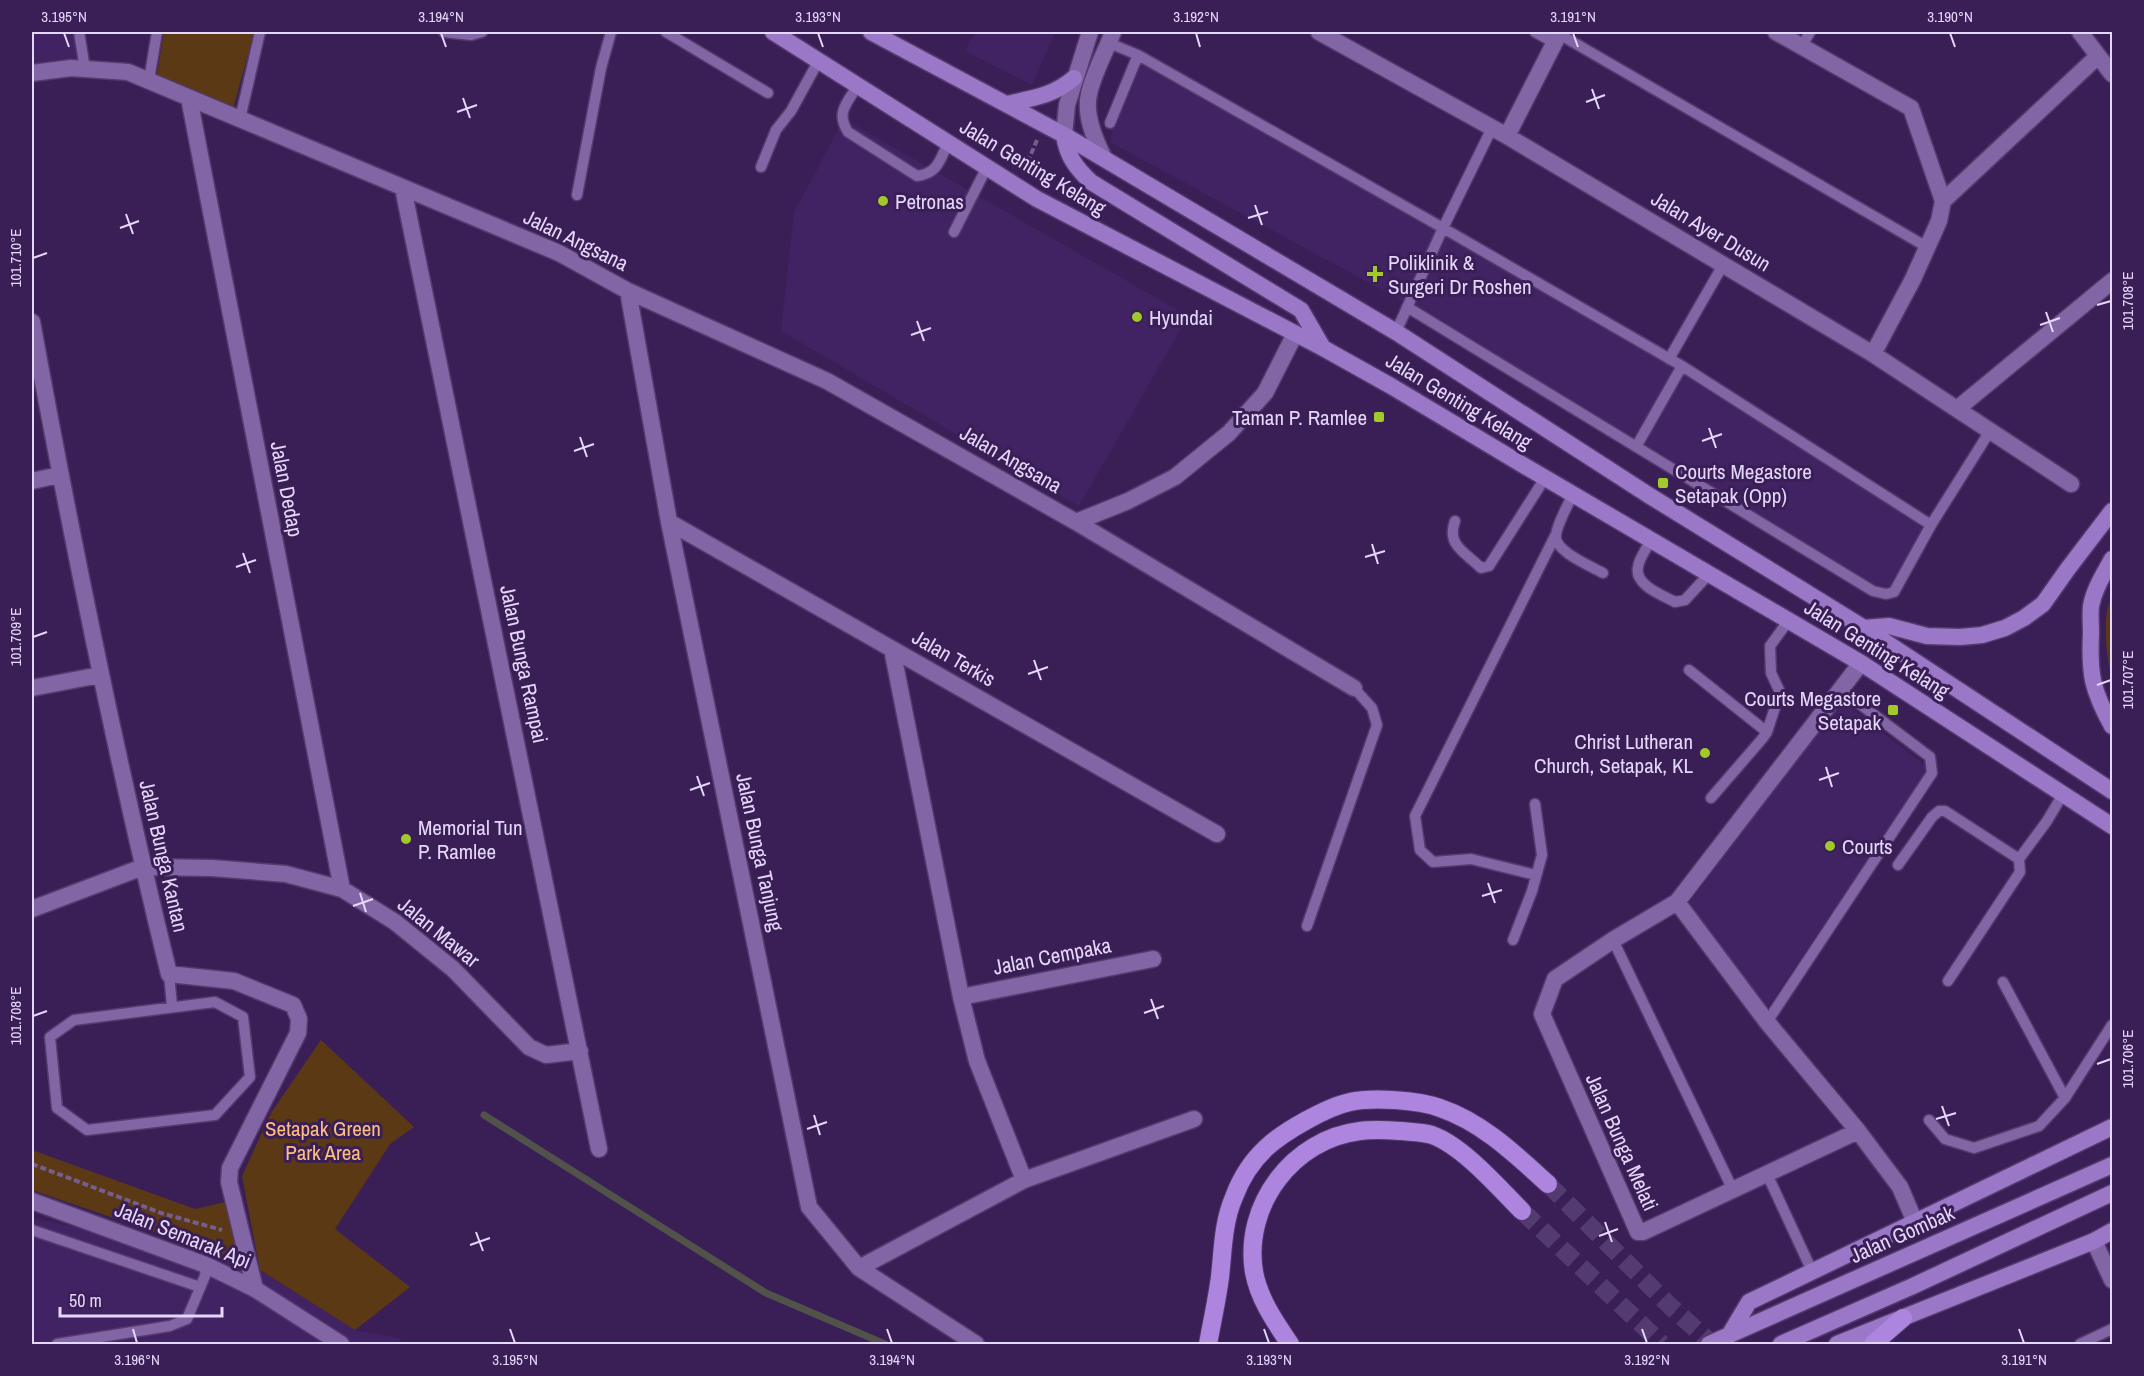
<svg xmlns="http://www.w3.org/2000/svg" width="2144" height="1376" viewBox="0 0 2144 1376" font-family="'Archivo Narrow',sans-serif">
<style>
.built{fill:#412262}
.green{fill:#5c3915}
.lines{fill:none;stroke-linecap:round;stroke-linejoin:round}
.stream{stroke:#51534b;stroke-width:7}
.motorway-tunnel{stroke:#543b6f;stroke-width:18;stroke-dasharray:18 9;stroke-linecap:butt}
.service-casing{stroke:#553a6d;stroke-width:13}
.minor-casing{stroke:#553a6d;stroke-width:19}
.tertiary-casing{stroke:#553a6d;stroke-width:19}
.primary-casing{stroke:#553a6d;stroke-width:19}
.motorway-casing{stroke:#553a6d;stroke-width:20}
.path{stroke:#755e8f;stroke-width:4;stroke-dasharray:6 3;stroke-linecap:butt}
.service{stroke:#8165a4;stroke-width:10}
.minor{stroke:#8165a4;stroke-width:16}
.tertiary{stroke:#8165a4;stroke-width:16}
.primary{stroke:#9b78c7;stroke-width:16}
.motorway{stroke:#ad85df;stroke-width:18}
.ticks{fill:none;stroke:#e5d7fa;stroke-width:2}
.poi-dot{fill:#a1c92a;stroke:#3a1f57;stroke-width:2}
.labels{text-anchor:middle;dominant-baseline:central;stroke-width:6;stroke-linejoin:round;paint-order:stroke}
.street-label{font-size:21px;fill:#e5d7fa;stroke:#3a1f57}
.poi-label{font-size:21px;fill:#e5d7fa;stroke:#3a1f57;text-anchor:start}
.park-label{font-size:21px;fill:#fdbe83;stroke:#3a1f57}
.neatline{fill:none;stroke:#e5d7fa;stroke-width:2}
.ticks-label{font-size:15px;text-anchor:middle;fill:#e5d7fa}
</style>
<rect width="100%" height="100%" fill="#3a1f57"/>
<path class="built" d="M 32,32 L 73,32 L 77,59 L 32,64 Z
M 975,32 L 1055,32 L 1032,85 L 965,51 Z
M 1140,64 L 1447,235 L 1676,369 L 1924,527 L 1892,587 L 1875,585 L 1404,302 L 1110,142 L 1113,126 Z
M 844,119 L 1188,316 L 1079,506 L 781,331 L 794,212 Z
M 1840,700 L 1926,766 L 1928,771 L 1767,1008 L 1688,905 Z
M 32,1218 L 239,1261 L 260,1270 L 355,1330 L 398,1338 L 404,1344 L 32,1344 Z"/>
<path class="green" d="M 164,32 L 254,32 L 233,109 L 157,75 Z
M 2112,597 L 2112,683 C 2108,660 2100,618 2112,597 Z
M 321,1040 L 414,1127 L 390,1144 L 335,1229 L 410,1287 L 355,1330 L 260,1270 L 242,1176 L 271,1113 Z
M 32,1150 L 195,1209 L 226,1202 L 239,1261 L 32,1190 Z"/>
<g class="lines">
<path class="stream" d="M 484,1115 L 766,1293 L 885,1344"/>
<path class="motorway-tunnel" d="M 1548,1184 L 1670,1306 L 1712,1344
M 1522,1211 L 1662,1344"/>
<defs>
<path id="service" d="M 79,32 L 85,69
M 444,32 L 471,35 L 482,32
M 666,32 L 768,93
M 1535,32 L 1555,43
M 1559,34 L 1927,247
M 1109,43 L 1138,55 L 1443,228 L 1682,366 L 1931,525
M 1802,46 L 1810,32
M 149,80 L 157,32
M 858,85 C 848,102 835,112 848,132 L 917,176 C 938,173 940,160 948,143
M 240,119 L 260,32
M 1110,123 L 1138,55
M 761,167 L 776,130 L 791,111 L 819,60
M 577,195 L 601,68 L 611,32
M 954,232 L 987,167
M 1407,307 L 1873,591 L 1886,594 L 1894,592 L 1931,525 L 1990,431
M 1396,332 L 1443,228 L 1492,128
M 1669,359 L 1723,265
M 1636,447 L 1682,366
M 1573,494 C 1568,505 1557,524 1556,535 C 1553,551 1591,566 1603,573
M 1455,521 C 1446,545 1465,552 1481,568 L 1489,566 L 1545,478
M 1651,540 C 1647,548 1639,558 1638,567 C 1634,585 1662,595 1675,602 L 1685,600 L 1709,574
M 1689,670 L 1767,732
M 1711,798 L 1762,739 L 1767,732 L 1780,692 L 1771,673 L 1770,646 L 1789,620
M 1898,865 L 1932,817 L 1939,811 L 1945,811 L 2019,859 L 2047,821 L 2063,794
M 1536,875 L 1471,859 L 1433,862 L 1420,850 L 1415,816 L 1555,536
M 1307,926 L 1377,725 L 1372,708 L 1354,688
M 1513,940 L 1532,891 L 1542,855 L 1535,804
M 1613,940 L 1733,1190
M 169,974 L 172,1006
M 1948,981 L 2020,872 L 2019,859
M 2003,982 L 2065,1098
M 215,1002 L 243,1017 L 250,1077 L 215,1115 L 87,1130 L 57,1108 L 50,1037 L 74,1020 Z
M 1767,1022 L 1932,773 L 1930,757 L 1840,689
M 1929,1120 L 1945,1139 L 1974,1148 L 2039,1126 L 2065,1098 L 2112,1025
M 1767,1174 L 1812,1271
M 32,1230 L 200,1287
M 57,1344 L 170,1326 L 187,1319 L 205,1276 L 206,1265
M 2080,1344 L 2112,1329"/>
<path id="minor" d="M 1319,32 L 1507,136 L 1873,354 L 2071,484
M 1776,32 L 1911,108 L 1943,201 L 1939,221 L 1913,279 L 1873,354
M 2080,32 L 2112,74
M 32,73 L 71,68 L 128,72 L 559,253 L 628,291 L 827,381 L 1076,522 L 1354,688
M 189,98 L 342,889
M 1507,136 L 1560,32
M 403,188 L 599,1149
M 1943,201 L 2098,56
M 628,291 L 669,522 L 809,1207 L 859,1268 L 976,1344
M 32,322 C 72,541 116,758 169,974 L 234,981 L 293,1005 L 299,1019 L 298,1033 L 230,1168 L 229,1182 L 255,1289
M 1957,409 L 2112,281
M 32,481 L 59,475
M 669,522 L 1217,834
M 1076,522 L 1128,501 L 1175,477 L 1229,433 L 1265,393 L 1295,334
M 892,649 L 961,997 L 977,1061 L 1024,1180
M 32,688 L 100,675
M 1677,902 L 1767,1022 L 1858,1131 L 1900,1187 L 1915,1222
M 32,909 L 143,867 L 212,868 L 286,874 L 342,889 L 395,922 L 453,969 L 529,1047 L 546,1055 L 580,1051
M 961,997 L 1153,959
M 1858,1131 L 1643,1232 L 1638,1232 L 1542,1014 L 1555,979 L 1613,940 L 1677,902 L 1861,663
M 2094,1241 L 2112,1280
M 859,1268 L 1024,1180 L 1194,1119"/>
<path id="tertiary" d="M 1064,135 L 1067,105 L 1090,32
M 1104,158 C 1095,140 1084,115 1089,94 C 1093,74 1106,51 1113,32
M 32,1201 L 206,1265 L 255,1289 L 341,1344"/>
<path id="primary" d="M 773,32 L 1037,199 L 1323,348 L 1391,386 L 1523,465 L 1861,663 L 2112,826
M 871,32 L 1064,135 L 1396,332 L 1650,496 L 1864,628 L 2112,791
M 1007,104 C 1033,98 1053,96 1074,78
M 1064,135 C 1067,156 1076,168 1091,182 L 1301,310 L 1323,348
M 2112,559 C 2104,574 2094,589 2091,606 C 2090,614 2091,624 2091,633 C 2089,674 2092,690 2112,726
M 1864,628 L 1889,626 L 1927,636 L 1960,637 L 1982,635 L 2005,628 L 2024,618 L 2043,604 L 2067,570 L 2112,511
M 1728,1337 L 1749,1302 L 2112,1127
M 1709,1344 L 2112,1165
M 1781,1344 L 1913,1286 L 2112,1193
M 1837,1344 L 2094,1241 L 2112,1231"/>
<path id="motorway" d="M 1208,1344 C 1212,1322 1217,1300 1220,1277 C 1223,1250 1223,1222 1234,1197 C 1241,1178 1252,1161 1266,1148 C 1284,1131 1327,1107 1350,1102 C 1372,1097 1419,1100 1440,1108 C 1482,1122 1516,1155 1548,1184
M 1290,1344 C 1275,1322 1259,1299 1254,1272 C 1243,1205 1293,1139 1360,1131 C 1374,1129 1387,1130 1401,1131 C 1411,1132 1423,1132 1432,1135 C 1463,1146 1499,1188 1522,1211
M 1873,1344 L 1903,1318"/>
</defs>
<use href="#service" class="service-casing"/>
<use href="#minor" class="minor-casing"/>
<use href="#tertiary" class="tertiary-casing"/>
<use href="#primary" class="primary-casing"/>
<use href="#motorway" class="motorway-casing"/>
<path class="path" d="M 1037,140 L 1026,166 L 1048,180 L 1046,184
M 32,1164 L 161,1213 L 222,1230"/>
<use href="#service" class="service"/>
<use href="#minor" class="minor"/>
<use href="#tertiary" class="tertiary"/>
<use href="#primary" class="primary"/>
<use href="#motorway" class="motorway"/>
</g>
<path class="ticks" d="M 64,33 L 69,47M 441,33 L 446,47M 818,33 L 823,47M 1196,33 L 1200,47M 1573,33 L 1578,47M 1950,33 L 1955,47M 1592,89 L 1599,109M 463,98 L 470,118M 1586,102 L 1605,95M 457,112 L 477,105M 1255,205 L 1262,225M 126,214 L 133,234M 1248,218 L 1268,212M 120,228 L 139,221M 33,258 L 47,253M 2097,305 L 2111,301M 2046,312 L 2053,332M 917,321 L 924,341M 2040,325 L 2060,318M 911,335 L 931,328M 1709,428 L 1716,448M 580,437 L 587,457M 1702,441 L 1722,434M 574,451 L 594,444M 1372,544 L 1378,564M 243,553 L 250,573M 1365,557 L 1385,551M 236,567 L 256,560M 33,637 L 47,632M 1034,660 L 1041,680M 1028,674 L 1048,667M 2097,685 L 2111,680M 1826,767 L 1832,787M 697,776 L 704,796M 1819,780 L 1839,773M 690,790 L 710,783M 1488,883 L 1495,903M 360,893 L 366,912M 1482,896 L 1502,890M 353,906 L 373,899M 1151,999 L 1158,1019M 1144,1013 L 1164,1006M 33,1016 L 47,1011M 2097,1064 L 2111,1059M 1942,1106 L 1949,1126M 814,1115 L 820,1135M 1936,1119 L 1956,1113M 807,1129 L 827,1122M 1605,1222 L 1612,1242M 476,1232 L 483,1251M 1599,1236 L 1618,1229M 470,1245 L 490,1238M 133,1329 L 137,1343M 510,1329 L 515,1343M 887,1329 L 892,1343M 1264,1329 L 1269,1343M 1642,1329 L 1647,1343M 2019,1329 L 2024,1343"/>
<g class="poi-dot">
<circle cx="883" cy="201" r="6"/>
<path d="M1372 265h6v6h6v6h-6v6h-6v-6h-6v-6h6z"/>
<circle cx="1137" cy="317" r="6"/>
<rect x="1373" y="411" width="12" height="12" rx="3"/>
<rect x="1657" y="477" width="12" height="12" rx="3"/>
<rect x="1887" y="704" width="12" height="12" rx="3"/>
<circle cx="1705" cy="753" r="6"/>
<circle cx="406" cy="839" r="6"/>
<circle cx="1830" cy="846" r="6"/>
</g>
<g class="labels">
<g class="street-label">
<text transform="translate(1033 167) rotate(31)">Jalan Genting Kelang</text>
<text transform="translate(1711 231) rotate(31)">Jalan Ayer Dusun</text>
<text transform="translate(576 240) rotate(26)">Jalan Angsana</text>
<text transform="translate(1459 401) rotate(31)">Jalan Genting Kelang</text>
<text transform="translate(1011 459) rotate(30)">Jalan Angsana</text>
<text transform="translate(287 489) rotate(79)">Jalan Dedap</text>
<text transform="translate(1877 649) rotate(32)">Jalan Genting Kelang</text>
<text transform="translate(954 658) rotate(30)">Jalan Terkis</text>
<text transform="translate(524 664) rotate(78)">Jalan Bunga Rampai</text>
<text transform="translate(760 852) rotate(78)">Jalan Bunga Tanjung</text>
<text transform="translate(164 856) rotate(77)">Jalan Bunga Kantan</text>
<text transform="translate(439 932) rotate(39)">Jalan Mawar</text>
<text transform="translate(1052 956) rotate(-11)">Jalan Cempaka</text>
<text transform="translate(1622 1142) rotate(66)">Jalan Bunga Melati</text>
<text transform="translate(1902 1234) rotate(-24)">Jalan Gombak</text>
<text transform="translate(183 1235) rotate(22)">Jalan Semarak Api</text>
</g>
<g class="poi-label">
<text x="895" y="201">Petronas</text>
<text x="1388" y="262">Poliklinik &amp;<tspan x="1388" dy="24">Surgeri Dr Roshen</tspan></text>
<text x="1149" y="317">Hyundai</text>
<text x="1367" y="417" text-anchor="end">Taman P. Ramlee</text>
<text x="1675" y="471">Courts Megastore<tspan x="1675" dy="24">Setapak (Opp)</tspan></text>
<text x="1881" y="698" text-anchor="end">Courts Megastore<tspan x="1881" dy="24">Setapak</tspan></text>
<text x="1693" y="741" text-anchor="end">Christ Lutheran<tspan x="1693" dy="24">Church, Setapak, KL</tspan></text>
<text x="418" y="827">Memorial Tun<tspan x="418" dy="24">P. Ramlee</tspan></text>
<text x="1842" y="846">Courts</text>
</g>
<g class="park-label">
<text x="323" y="1128">Setapak Green<tspan x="323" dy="24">Park Area</tspan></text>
</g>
</g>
<rect width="2144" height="1376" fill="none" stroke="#3a1f57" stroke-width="66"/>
<path d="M60 1307v9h162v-9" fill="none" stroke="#e5d7fa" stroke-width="3"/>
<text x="69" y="1307" font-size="18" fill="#e5d7fa" stroke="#3a1f57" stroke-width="4.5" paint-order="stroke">50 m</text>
<rect x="33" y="33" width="2078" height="1310" class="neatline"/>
<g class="ticks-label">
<text x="64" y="22">3.195°N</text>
<text x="441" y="22">3.194°N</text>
<text x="818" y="22">3.193°N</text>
<text x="1196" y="22">3.192°N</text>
<text x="1573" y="22">3.191°N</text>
<text x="1950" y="22">3.190°N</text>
<text transform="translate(16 258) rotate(-90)" y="5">101.710°E</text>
<text transform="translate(2128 301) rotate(-90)" y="5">101.708°E</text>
<text transform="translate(16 637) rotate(-90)" y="5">101.709°E</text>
<text transform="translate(2128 680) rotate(-90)" y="5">101.707°E</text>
<text transform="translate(16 1016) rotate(-90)" y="5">101.708°E</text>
<text transform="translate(2128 1059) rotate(-90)" y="5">101.706°E</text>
<text x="137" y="1365">3.196°N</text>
<text x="515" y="1365">3.195°N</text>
<text x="892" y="1365">3.194°N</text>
<text x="1269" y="1365">3.193°N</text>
<text x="1647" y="1365">3.192°N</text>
<text x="2024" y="1365">3.191°N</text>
</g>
</svg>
